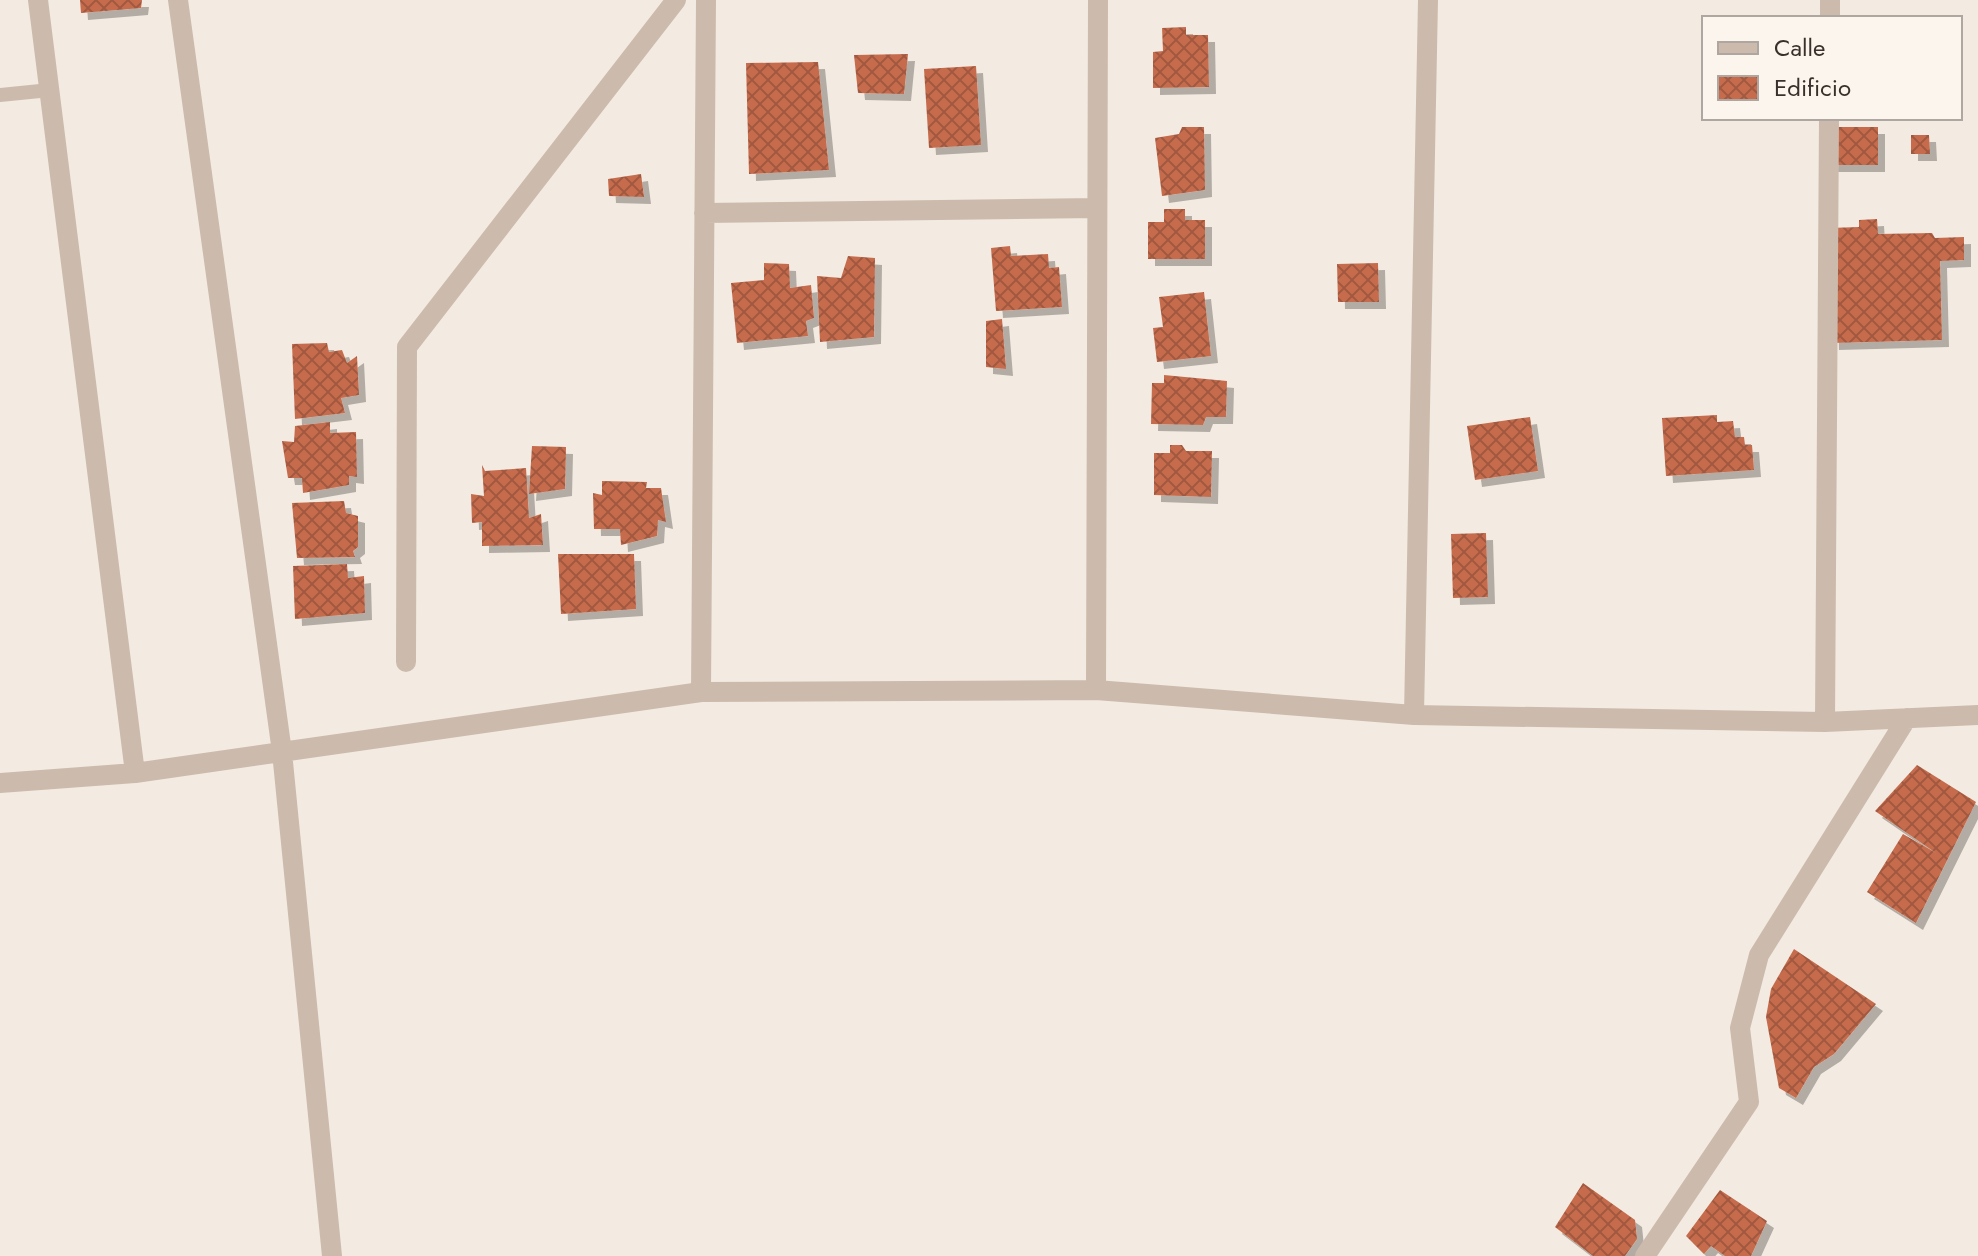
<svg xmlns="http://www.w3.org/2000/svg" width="1978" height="1256" viewBox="0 0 1978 1256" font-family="Jost,sans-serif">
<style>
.building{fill:url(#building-cross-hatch);filter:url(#shadow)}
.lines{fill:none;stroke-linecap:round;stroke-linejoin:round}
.service{stroke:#ccbbac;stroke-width:14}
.minor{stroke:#ccbbac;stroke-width:20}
</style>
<defs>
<pattern id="building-cross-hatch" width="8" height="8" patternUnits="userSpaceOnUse" patternTransform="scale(2)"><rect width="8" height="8" fill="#c66c4d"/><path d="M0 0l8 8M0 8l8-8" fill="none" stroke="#a25940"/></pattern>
<filter id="shadow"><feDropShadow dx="7" dy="7" stdDeviation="0" flood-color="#0004"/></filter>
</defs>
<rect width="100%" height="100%" fill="#f3ebe1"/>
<path class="building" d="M 80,0 L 142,0 L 141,8 L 81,13 Z
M 1186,27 L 1186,35 L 1208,35 L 1209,87 L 1153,88 L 1153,52 L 1163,51 L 1162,28 Z
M 908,54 L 904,94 L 858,93 L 854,55 Z
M 818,62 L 829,170 L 749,174 L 746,63 Z
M 976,66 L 981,145 L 929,148 L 924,69 Z
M 1182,127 L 1204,127 L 1205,190 L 1162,196 L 1155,138 L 1179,134 Z
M 1832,127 L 1878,127 L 1878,165 L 1831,165 Z
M 1911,135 L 1929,135 L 1930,154 L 1911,154 Z
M 641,174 L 644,197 L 609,196 L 608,179 Z
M 1164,209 L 1185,209 L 1185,220 L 1205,220 L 1205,259 L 1148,259 L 1148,222 L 1164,222 Z
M 1877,219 L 1878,234 L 1932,233 L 1935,238 L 1964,237 L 1964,260 L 1940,261 L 1942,340 L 1832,343 L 1829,228 L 1859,227 L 1859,220 Z
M 1010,246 L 1011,256 L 1048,254 L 1049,268 L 1059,267 L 1062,307 L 996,311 L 991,248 Z
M 848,256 L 875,258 L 874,337 L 820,342 L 817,276 L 841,278 Z
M 764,263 L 789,264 L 790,288 L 811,285 L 814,318 L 806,321 L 808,336 L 737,343 L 731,283 L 764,280 Z
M 1378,263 L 1379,302 L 1338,302 L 1337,264 Z
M 1204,292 L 1211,356 L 1157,362 L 1153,328 L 1163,327 L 1159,297 Z
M 1002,319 L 1006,369 L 986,367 L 986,321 Z
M 327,343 L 329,352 L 342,350 L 347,363 L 357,356 L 359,395 L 341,398 L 345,413 L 295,419 L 292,344 Z
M 1164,375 L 1227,381 L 1226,417 L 1206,417 L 1203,425 L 1151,424 L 1152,383 L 1164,383 Z
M 1717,415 L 1717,422 L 1733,421 L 1735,437 L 1744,437 L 1745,445 L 1752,445 L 1754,470 L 1666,476 L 1662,418 Z
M 1530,417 L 1538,471 L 1475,480 L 1467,426 Z
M 330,422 L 330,433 L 356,432 L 357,477 L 349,476 L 349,485 L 303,493 L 302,478 L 288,478 L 282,441 L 294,442 L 295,426 Z
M 1170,445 L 1182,445 L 1186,451 L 1212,451 L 1211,497 L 1154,495 L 1154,453 L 1170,453 Z
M 532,446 L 566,447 L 565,489 L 529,494 Z
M 482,465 L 485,471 L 526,468 L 529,518 L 541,514 L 543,545 L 482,546 L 482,522 L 472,523 L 471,494 L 484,496 Z
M 602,481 L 647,482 L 646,488 L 661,488 L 666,522 L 658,520 L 657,536 L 621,545 L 620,529 L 594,529 L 593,493 L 602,495 Z
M 344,501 L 346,513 L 358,516 L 358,547 L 353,551 L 355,557 L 297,558 L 292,503 Z
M 1486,533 L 1488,597 L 1453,598 L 1451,534 Z
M 558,554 L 634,554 L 636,609 L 561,614 Z
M 347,564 L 348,578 L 364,576 L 365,613 L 295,619 L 293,566 Z
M 1917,765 L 1976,802 L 1916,923 L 1867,892 L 1903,834 L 1936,853 L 1875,811 Z
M 1794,949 L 1876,1004 L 1834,1054 L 1814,1067 L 1796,1098 L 1779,1088 L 1766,1017 L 1771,989 Z
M 1583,1183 L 1635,1220 L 1637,1239 L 1625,1256 L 1593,1256 L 1555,1227 Z
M 1720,1190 L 1767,1221 L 1751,1256 L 1725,1256 L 1711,1246 L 1704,1254 L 1686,1236 Z"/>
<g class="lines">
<path class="service" d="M 0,95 L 50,90"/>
<path class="minor" d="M 38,0 L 135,773
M 178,0 L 282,752 L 332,1256
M 1830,18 L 1830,0
M 704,213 L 1097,208
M 406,662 L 407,347 L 676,0
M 1096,690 L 1098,0
M 701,692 L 706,0
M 1414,715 L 1428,0
M 1825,722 L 1829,118
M 0,783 L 135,773 L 701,692 L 1096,690 L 1414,715 L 1825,722 L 1978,715
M 1645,1256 L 1749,1102 L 1740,1028 L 1759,955 L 1907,718"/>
</g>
<rect x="1702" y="16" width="260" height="104" fill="#fbf5ee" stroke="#aea6a0" stroke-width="2"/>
<rect x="1718" y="42" width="40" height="12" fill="#ccbbac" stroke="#aea6a0" stroke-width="2"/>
<text x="1774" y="56" font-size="24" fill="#3a302b">Calle</text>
<rect x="1718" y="76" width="40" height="24" fill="url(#building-cross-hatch)" stroke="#aea6a0" stroke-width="2"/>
<text x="1774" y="96" font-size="24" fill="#3a302b">Edificio</text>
</svg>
